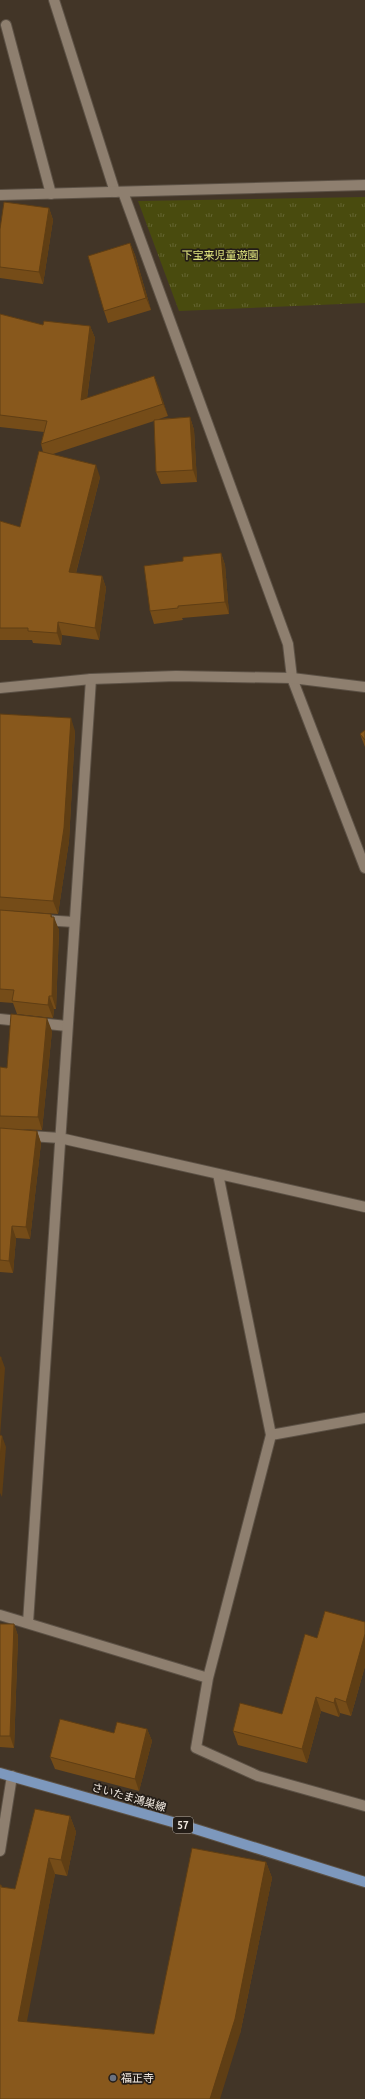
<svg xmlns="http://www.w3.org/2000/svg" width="365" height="2099" viewBox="0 0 365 2099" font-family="Ubuntu,'Noto Sans JP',sans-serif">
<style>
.park{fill:url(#park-tufts)}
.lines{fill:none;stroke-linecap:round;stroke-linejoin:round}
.service-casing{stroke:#5c5145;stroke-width:12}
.minor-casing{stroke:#5c5145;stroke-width:12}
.tertiary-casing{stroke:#5c5145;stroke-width:12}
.primary-casing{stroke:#5c5145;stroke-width:12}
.service{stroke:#8e7f6f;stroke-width:10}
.minor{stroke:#8e7f6f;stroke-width:10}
.tertiary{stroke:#8e7f6f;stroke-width:10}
.primary{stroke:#7d98bd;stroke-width:10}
.wall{fill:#754c18}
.shaded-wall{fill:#5f3e14}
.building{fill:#88581c;stroke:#5f3e14}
.worship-dot{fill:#6b7280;stroke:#241d17;stroke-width:1.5}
.labels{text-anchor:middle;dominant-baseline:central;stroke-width:3.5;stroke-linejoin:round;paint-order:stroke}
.shield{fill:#241d17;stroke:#b4aca4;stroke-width:1}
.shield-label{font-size:10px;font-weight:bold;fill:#f1e9e0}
.park-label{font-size:11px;fill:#e3e780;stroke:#241d17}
.street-label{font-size:11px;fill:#f1e9e0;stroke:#241d17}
.poi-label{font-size:11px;fill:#f1e9e0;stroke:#241d17;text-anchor:start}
</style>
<defs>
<pattern id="park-tufts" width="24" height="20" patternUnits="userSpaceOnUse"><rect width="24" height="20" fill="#494b0e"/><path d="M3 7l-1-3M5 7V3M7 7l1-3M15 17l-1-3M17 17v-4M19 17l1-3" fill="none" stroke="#646531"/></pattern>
</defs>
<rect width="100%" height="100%" fill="#423527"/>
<path class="park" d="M 365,197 L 365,303 L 179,311 L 138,201 Z"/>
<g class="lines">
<defs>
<path id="service" d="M 54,0 L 115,192
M 6,25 L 51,194
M 43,920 L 74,922
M 0,1019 L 67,1026"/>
<path id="minor" d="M 123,192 L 288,644 L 292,678 L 365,868
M 0,195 L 365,185
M 0,1134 L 60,1138 L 365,1207
M 218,1174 L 271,1435 L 208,1678 L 196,1748 L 258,1776 L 365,1806
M 271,1435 L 365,1418
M 0,1615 L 208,1678
M 28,1623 L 91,679
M 0,1851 L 12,1776"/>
<path id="tertiary" d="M 0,688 L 91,679 L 176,676 L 292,678 L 365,687"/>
<path id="primary" d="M 0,1773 L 176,1823 L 365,1882"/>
</defs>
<use href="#service" class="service-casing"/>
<use href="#minor" class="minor-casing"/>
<use href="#tertiary" class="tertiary-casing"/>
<use href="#primary" class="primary-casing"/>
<use href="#service" class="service"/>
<use href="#minor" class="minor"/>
<use href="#tertiary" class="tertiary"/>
<use href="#primary" class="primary"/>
</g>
<path class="wall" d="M 49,208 L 53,220 L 43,284 L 0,278 L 0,229 Z
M 130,243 L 135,255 L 151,310 L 108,323 L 104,311 Z
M 0,314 L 43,325 L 90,326 L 95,338 L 87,398 L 154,376 L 168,416 L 159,419 L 190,417 L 194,430 L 197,482 L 161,484 L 156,472 L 154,421 L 53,454 L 100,477 L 76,573 L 102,576 L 106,588 L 99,640 L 62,635 L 61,645 L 33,643 L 32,640 L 0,640 L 0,521 L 20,527 L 43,452 L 41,444 L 44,432 L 0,427 Z
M 221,553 L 225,565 L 229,614 L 182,618 L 183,620 L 154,624 L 150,611 L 183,561 Z
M 0,714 L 75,731 L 69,841 L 58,914 L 0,910 Z
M 365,730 L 365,747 L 360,734 Z
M 0,910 L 53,917 L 59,930 L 56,1009 L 54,1009 L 53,1018 L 17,1014 L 13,1003 L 0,1002 Z
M 52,1031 L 42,1130 L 15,1129 L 37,1131 L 41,1143 L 30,1239 L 16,1238 L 13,1273 L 0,1272 L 0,1067 L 7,1068 Z
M 365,1622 L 365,1666 L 351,1716 L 340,1713 L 339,1717 L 321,1711 L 307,1763 L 238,1745 L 233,1731 L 282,1714 L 317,1638 Z
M 0,1624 L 14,1624 L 18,1636 L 14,1748 L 0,1747 Z
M 147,1729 L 152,1741 L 139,1791 L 55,1769 L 50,1757 L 114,1733 Z
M 70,1816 L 76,1832 L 67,1876 L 55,1874 L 26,2022 L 154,2034 L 266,1862 L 272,1878 L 240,2034 L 0,2099 L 1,1885 L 2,1887 L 15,1889 Z"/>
<path class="shaded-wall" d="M 49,208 L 53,220 L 43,284 L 39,272 Z
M 130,243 L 135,255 L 151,310 L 146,298 Z
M 90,326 L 95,338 L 85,412 L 81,400 Z
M 154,376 L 159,388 L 168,416 L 163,404 Z
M 190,417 L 194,430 L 197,482 L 193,470 Z
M 96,465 L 100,477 L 73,584 L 69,572 Z
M 221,553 L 225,565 L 229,614 L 225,602 Z
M 102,576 L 106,588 L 99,640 L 95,628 Z
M 58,622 L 62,635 L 61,645 L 57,633 Z
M 71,718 L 75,731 L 69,841 L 58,914 L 53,901 Z
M 51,914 L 54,921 L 54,917 L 59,930 L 56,1009 L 52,996 Z
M 49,996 L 54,1009 L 53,1018 L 48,1005 Z
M 47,1018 L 52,1031 L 42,1130 L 38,1117 Z
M 37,1131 L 41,1143 L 30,1239 L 26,1227 Z
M 12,1226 L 16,1238 L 13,1273 L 9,1261 Z
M 1,1357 L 5,1368 L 0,1437 L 0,1369 Z
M 2,1436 L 6,1447 L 2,1497 L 0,1493 L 0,1459 Z
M 14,1624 L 18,1636 L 14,1748 L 10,1736 Z
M 365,1634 L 365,1666 L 351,1716 L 346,1702 Z
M 316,1697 L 321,1711 L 307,1763 L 302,1749 Z
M 335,1698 L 340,1713 L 339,1717 L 334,1703 Z
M 147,1729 L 152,1741 L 139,1791 L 135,1779 Z
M 70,1816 L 76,1832 L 67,1876 L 61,1860 Z
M 49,1858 L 55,1874 L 24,2037 L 18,2021 Z
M 266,1862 L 272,1878 L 240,2034 L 220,2099 L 210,2099 Z"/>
<path class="building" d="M 4,202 L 49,208 L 39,272 L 0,267 L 0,229 Z
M 130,243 L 146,298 L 104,311 L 88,256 Z
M 0,314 L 43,325 L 44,321 L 90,326 L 81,400 L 154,376 L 163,404 L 41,444 L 47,421 L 0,415 Z
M 190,417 L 193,470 L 156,472 L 154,420 Z
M 39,451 L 96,465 L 69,572 L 102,576 L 95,628 L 58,622 L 57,633 L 28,631 L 28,628 L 0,628 L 0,521 L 20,527 Z
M 221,553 L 225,602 L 178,606 L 178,608 L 150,611 L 144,566 L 183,561 L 183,557 Z
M 0,714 L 71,718 L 64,828 L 53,901 L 0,897 Z
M 365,730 L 365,740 L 360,734 Z
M 0,910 L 51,914 L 51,917 L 54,917 L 52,996 L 49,996 L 48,1005 L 12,1001 L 14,990 L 0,989 Z
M 11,1014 L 47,1018 L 38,1117 L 0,1116 L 0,1067 L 7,1068 Z
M 0,1128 L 37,1131 L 26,1227 L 12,1226 L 9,1261 L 0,1260 Z
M 0,1357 L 1,1357 L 0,1369 Z
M 0,1435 L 2,1436 L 0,1459 Z
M 325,1611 L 365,1622 L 365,1634 L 346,1702 L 335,1698 L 334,1703 L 316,1697 L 302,1749 L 233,1731 L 240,1703 L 282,1714 L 305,1634 L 317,1638 Z
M 0,1624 L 14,1624 L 10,1736 L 0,1736 Z
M 60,1719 L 114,1733 L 117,1722 L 147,1729 L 135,1779 L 50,1757 Z
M 35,1809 L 70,1816 L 61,1860 L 49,1858 L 18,2021 L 154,2034 L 192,1848 L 266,1862 L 235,2019 L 210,2099 L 0,2099 L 0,1885 L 1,1885 L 1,1887 L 15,1889 Z"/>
<circle class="worship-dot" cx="113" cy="2078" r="4"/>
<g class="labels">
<rect class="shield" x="173" y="1817" width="20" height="16" rx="3"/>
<g class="shield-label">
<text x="183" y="1825">57</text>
</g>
<g class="park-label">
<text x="220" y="255">下宝来児童遊園</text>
</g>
<g class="street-label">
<text transform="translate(129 1797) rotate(16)">さいたま鴻巣線</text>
</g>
<g class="poi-label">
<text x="121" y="2078">福正寺</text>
</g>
</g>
</svg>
